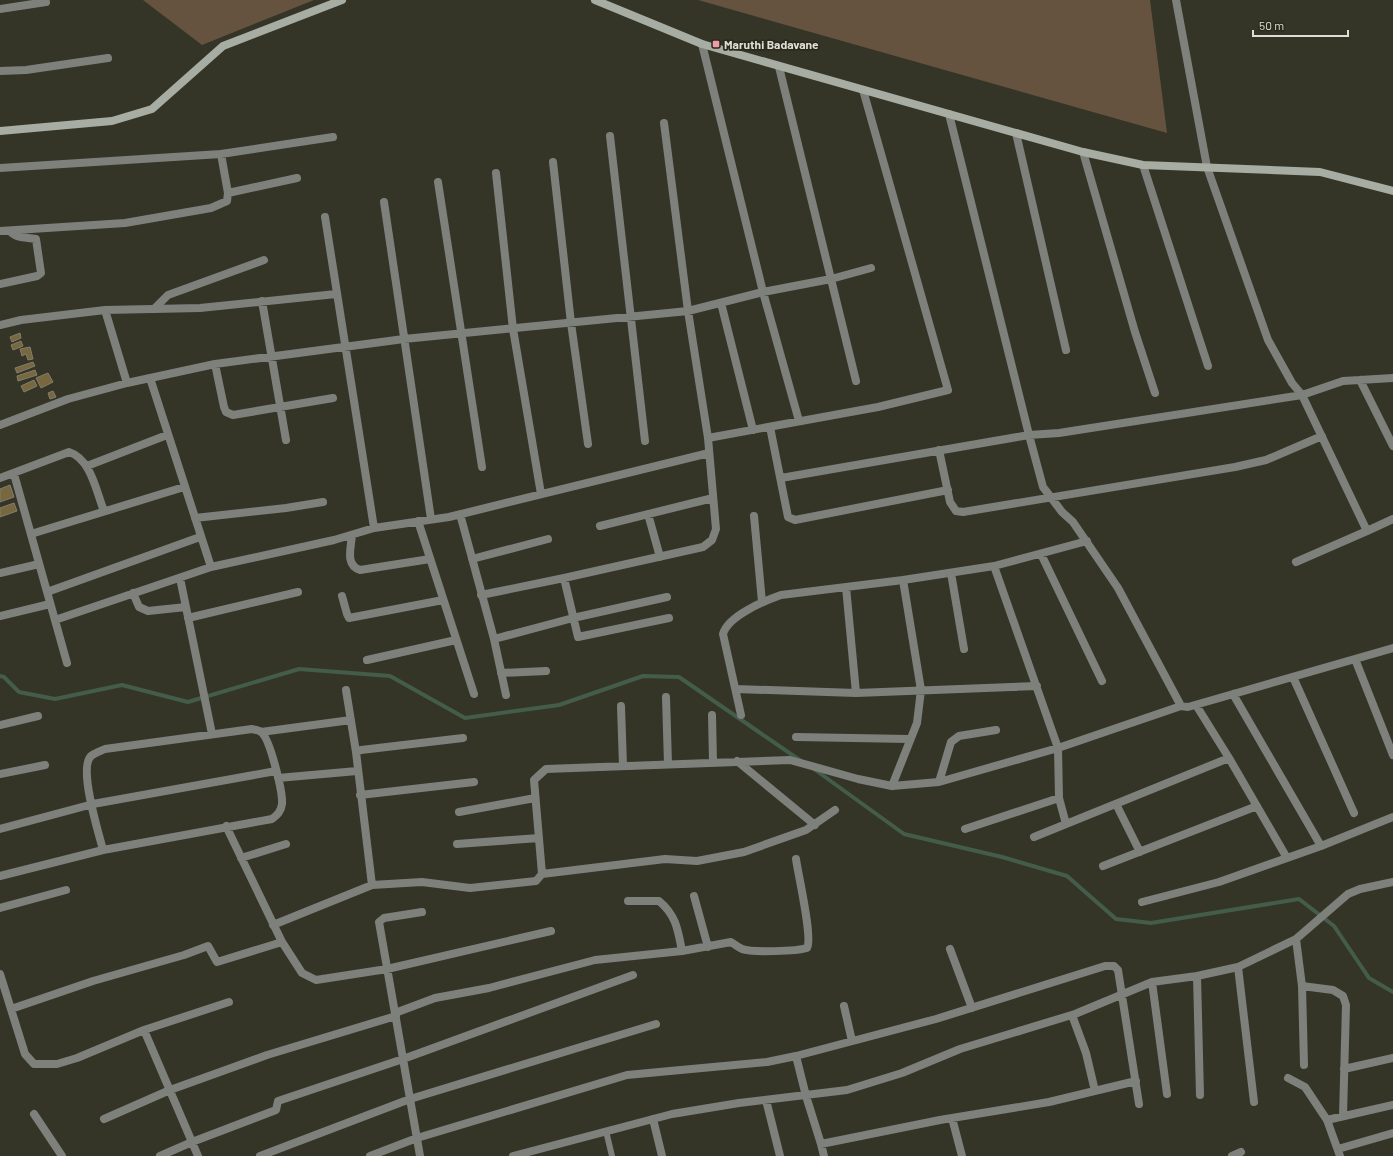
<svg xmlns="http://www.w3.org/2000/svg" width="1393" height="1156" viewBox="0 0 1393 1156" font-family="Barlow,sans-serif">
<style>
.green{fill:#66533f}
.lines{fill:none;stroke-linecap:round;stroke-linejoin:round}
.stream{stroke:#445c4a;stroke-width:4}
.building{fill:#776840;stroke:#837d6e}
.lane{stroke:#7e817b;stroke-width:6}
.street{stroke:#7e817b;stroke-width:8}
.secondary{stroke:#a8ada3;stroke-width:8}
.poi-dot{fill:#f39aaa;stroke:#2a2b1d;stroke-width:1.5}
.labels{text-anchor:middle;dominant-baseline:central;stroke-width:3.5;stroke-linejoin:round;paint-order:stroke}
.poi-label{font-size:12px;font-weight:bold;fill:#dfdfd7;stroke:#2a2b1d;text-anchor:start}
</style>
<rect width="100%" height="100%" fill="#343527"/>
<path class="green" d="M 143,0 L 314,0 L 202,45 Z
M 698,0 L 1150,0 L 1167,133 Z"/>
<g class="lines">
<path class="stream" d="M 0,676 L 4,677 L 19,692 L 55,699 L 122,685 L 188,702 L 299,669 L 390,676 L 465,718 L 559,705 L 643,676 L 679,677 L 801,761
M 814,769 L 904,834 L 1002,857 L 1067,876 L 1116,919 L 1151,923 L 1299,899 L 1334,926 L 1369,978 L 1393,992"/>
</g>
<path class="building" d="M 20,333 L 21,338 L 12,342 L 10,337 Z
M 21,341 L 23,346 L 13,350 L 11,345 Z
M 30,347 L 33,359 L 28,360 L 26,354 L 22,356 L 20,349 Z
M 33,362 L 35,366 L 17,373 L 15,368 Z
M 35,370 L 37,375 L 18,381 L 17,376 Z
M 48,373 L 53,382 L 41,388 L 36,378 Z
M 34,380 L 37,386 L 24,392 L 21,386 Z
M 53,391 L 56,397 L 50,399 L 48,393 Z
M 10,485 L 14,497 L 0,502 L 0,489 Z
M 14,503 L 17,511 L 0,517 L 0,508 Z"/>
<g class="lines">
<path class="lane" d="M 606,1131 L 612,1156"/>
<path class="street" d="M 1176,0 L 1207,167 L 1268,340 L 1292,383 L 1302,395 L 1367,531 L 1296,562
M 0,9 L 46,2
M 702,44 L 763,292 L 799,421
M 779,67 L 856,381
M 0,71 L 26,70 L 108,58
M 949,114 L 1029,435 L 1043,487 L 1062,512 L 1073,522 L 1118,588 L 1181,706 L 1188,707 L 1393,648
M 1016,133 L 1066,350
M 610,136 L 645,441
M 1083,152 L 1135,332 L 1155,393
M 553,162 L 571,323 L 588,444
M 1143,165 L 1208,366
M 0,168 L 221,154 L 333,137
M 496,173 L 513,329 L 541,494
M 438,182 L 482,467
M 228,193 L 297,178
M 384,202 L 431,519
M 325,217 L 374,528
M 0,231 L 125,223 L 211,208 L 227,201 L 228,193 L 221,154
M 0,284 L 37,276 L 41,273 L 36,239 C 26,237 17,239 10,231
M 262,301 L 286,440
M 721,303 L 753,430
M 154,309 L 168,295 L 264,260
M 105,310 L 127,383
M 0,325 L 21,320 L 105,310 L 200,308 L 336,294
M 215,364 L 224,407 L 226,412 L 233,415 L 333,398
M 150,378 L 211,567
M 1360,380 L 1393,446
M 0,425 L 68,399 L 127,383 L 215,364 L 404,339 L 688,311 L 763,292 L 831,279 L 871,268
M 770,427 L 788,517 L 795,520 L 948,490
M 708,438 L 878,407 L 948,390 L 863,90
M 939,450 L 950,502 L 956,511 L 963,512 L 1235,467 L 1266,460 L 1322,436
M 87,466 L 167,435
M 14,474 L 67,663
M 0,478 L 69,452 C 91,459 96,491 104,511
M 781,478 L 1029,435 L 1059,433 L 1302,395 L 1343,381 L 1393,378
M 460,514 L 494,639 L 506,695
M 648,514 L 660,557
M 754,516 L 762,602
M 195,518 L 286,508 L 323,502
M 418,521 L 474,694
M 600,526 L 713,498
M 1367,531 L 1393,519
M 31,534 L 184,487
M 352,535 C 351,548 345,565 360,570 L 430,559
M 1041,554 L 1102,681
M 472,559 L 548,539
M 994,566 L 1058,748 L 1059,798 L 1066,824
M 0,573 L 39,564
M 951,573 L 964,649
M 180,578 L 212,734
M 564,578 L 578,637 L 669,618
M 846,587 L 856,693
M 47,592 L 200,537
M 133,593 L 139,607 L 148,611 L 186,607
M 481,595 L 564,578 L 703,547 L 712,540 L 716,529 L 708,438 L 688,311 L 664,123
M 342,596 L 347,614 L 349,618 L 443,600
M 0,616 L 50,604
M 188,618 L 298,592
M 55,620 L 211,567 L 334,540 L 374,528 L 449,517 L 709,453
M 494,639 L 573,618 L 667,597
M 1355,659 L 1393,755
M 367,660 L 456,640
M 501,673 L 546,671
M 1293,677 L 1354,813
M 736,689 L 856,693 L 1037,686
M 346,690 L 356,752 L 372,885
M 1233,694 L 1321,846
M 666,697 L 668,764
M 1196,705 L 1229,758 L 1287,858
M 621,706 L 623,766
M 712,715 L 713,762
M 741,715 L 723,634 C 728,616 764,601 781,595 L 903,580 L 994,566 L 1087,541
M 0,725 L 38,716
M 261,732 L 351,720
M 796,737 L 909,739
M 356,752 L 361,750 L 463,738
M 737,761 L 815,825
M 0,774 L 45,765
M 278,778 L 357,771
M 939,782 L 951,742 L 959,736 L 996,730
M 892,786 L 917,723 L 921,690 L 903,580
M 360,795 L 474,782
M 1116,804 L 1140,852
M 459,812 L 535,798
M 226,826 L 282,942 L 302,973 L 316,980 L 387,969 L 551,931
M 0,829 L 93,804 L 276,771
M 965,829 L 1059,798
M 1034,837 L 1229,758
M 457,844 L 539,838
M 241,858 L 286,844
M 1103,866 L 1257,806
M 542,874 L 665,859 L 697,861 L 744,852 L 806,830 L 835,810
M 0,876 L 103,850 L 272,819 C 277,815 281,812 282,804 C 283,793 270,738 261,732 C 259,730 255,730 252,729 L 105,749 C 101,751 95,753 91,756 C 78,768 99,834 103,850
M 694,896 L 708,947
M 628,901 L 659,901 C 676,915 678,930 682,951
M 1142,902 L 1219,882 L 1321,846 L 1393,817
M 0,908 L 66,890
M 273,925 L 372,885 L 422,882 L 470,888 L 536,881 L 542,874 L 534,780 L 546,769 L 790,760 L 858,779 L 892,786 L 939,782 L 1058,748 L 1181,706
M 1296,939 L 1302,986 L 1304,1065
M 950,949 L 972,1008
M 1238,967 L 1254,1102
M 0,974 L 25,1054 L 34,1064 L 57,1064 L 77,1058 L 144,1030 L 229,1002
M 1197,976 L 1200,1095
M 1152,982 L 1167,1094
M 1302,986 L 1333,990 L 1343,996 L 1346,1005 L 1343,1116
M 844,1006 L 852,1041
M 11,1009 L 93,981 L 184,955 L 208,946 L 217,962 L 282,942
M 395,1013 L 435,998 L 489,988 L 595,960 L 682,951 L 731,942 C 734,944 738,947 742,949 C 752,953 797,951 807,948 C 813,938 798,874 796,859
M 1072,1015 L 1086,1053 L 1095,1091
M 144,1030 L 198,1156
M 796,1056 L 806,1096 L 821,1144 L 940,1120 L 1049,1102 L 1136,1081
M 1344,1069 L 1393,1058
M 1288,1078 L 1305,1087 L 1327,1120 L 1340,1156
M 766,1100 L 780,1156
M 34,1114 L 62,1156
M 952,1118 L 962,1156
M 104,1119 L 170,1090 L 267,1055 L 396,1016
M 653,1119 L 662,1156
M 1327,1120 L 1393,1105
M 821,1144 L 824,1156
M 1338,1149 L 1393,1133
M 160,1156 L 192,1142 L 276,1110 L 278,1101 L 403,1059 L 633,975
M 260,1156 L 410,1099 L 656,1024
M 370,1156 L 417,1138 L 627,1075 L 767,1062 L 796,1056 L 936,1019 L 1105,966 L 1114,966 L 1118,970 L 1139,1104
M 420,1156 L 379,922 L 384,918 L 422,912
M 513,1156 L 672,1114 L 739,1103 L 847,1090 L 902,1073 L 960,1049 L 1075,1014 L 1152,982 L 1197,976 L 1238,967 L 1296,939 L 1348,894 L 1360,889 L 1393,882
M 1232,1156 L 1241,1152"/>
<path class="secondary" d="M 595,0 L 702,44 L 1083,152 L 1143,165 L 1320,172 L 1393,191
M 0,131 L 112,121 L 152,109 L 223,46 L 342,0"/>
</g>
<rect class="poi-dot" x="712" y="40" width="8" height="8" rx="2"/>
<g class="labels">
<g class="poi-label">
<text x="724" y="44">Maruthi Badavane</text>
</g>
</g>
<path d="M1253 30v6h95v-6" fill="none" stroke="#dfdfd7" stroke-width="2"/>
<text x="1259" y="30" font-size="12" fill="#dfdfd7" stroke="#2a2b1d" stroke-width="3" paint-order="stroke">50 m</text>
</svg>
